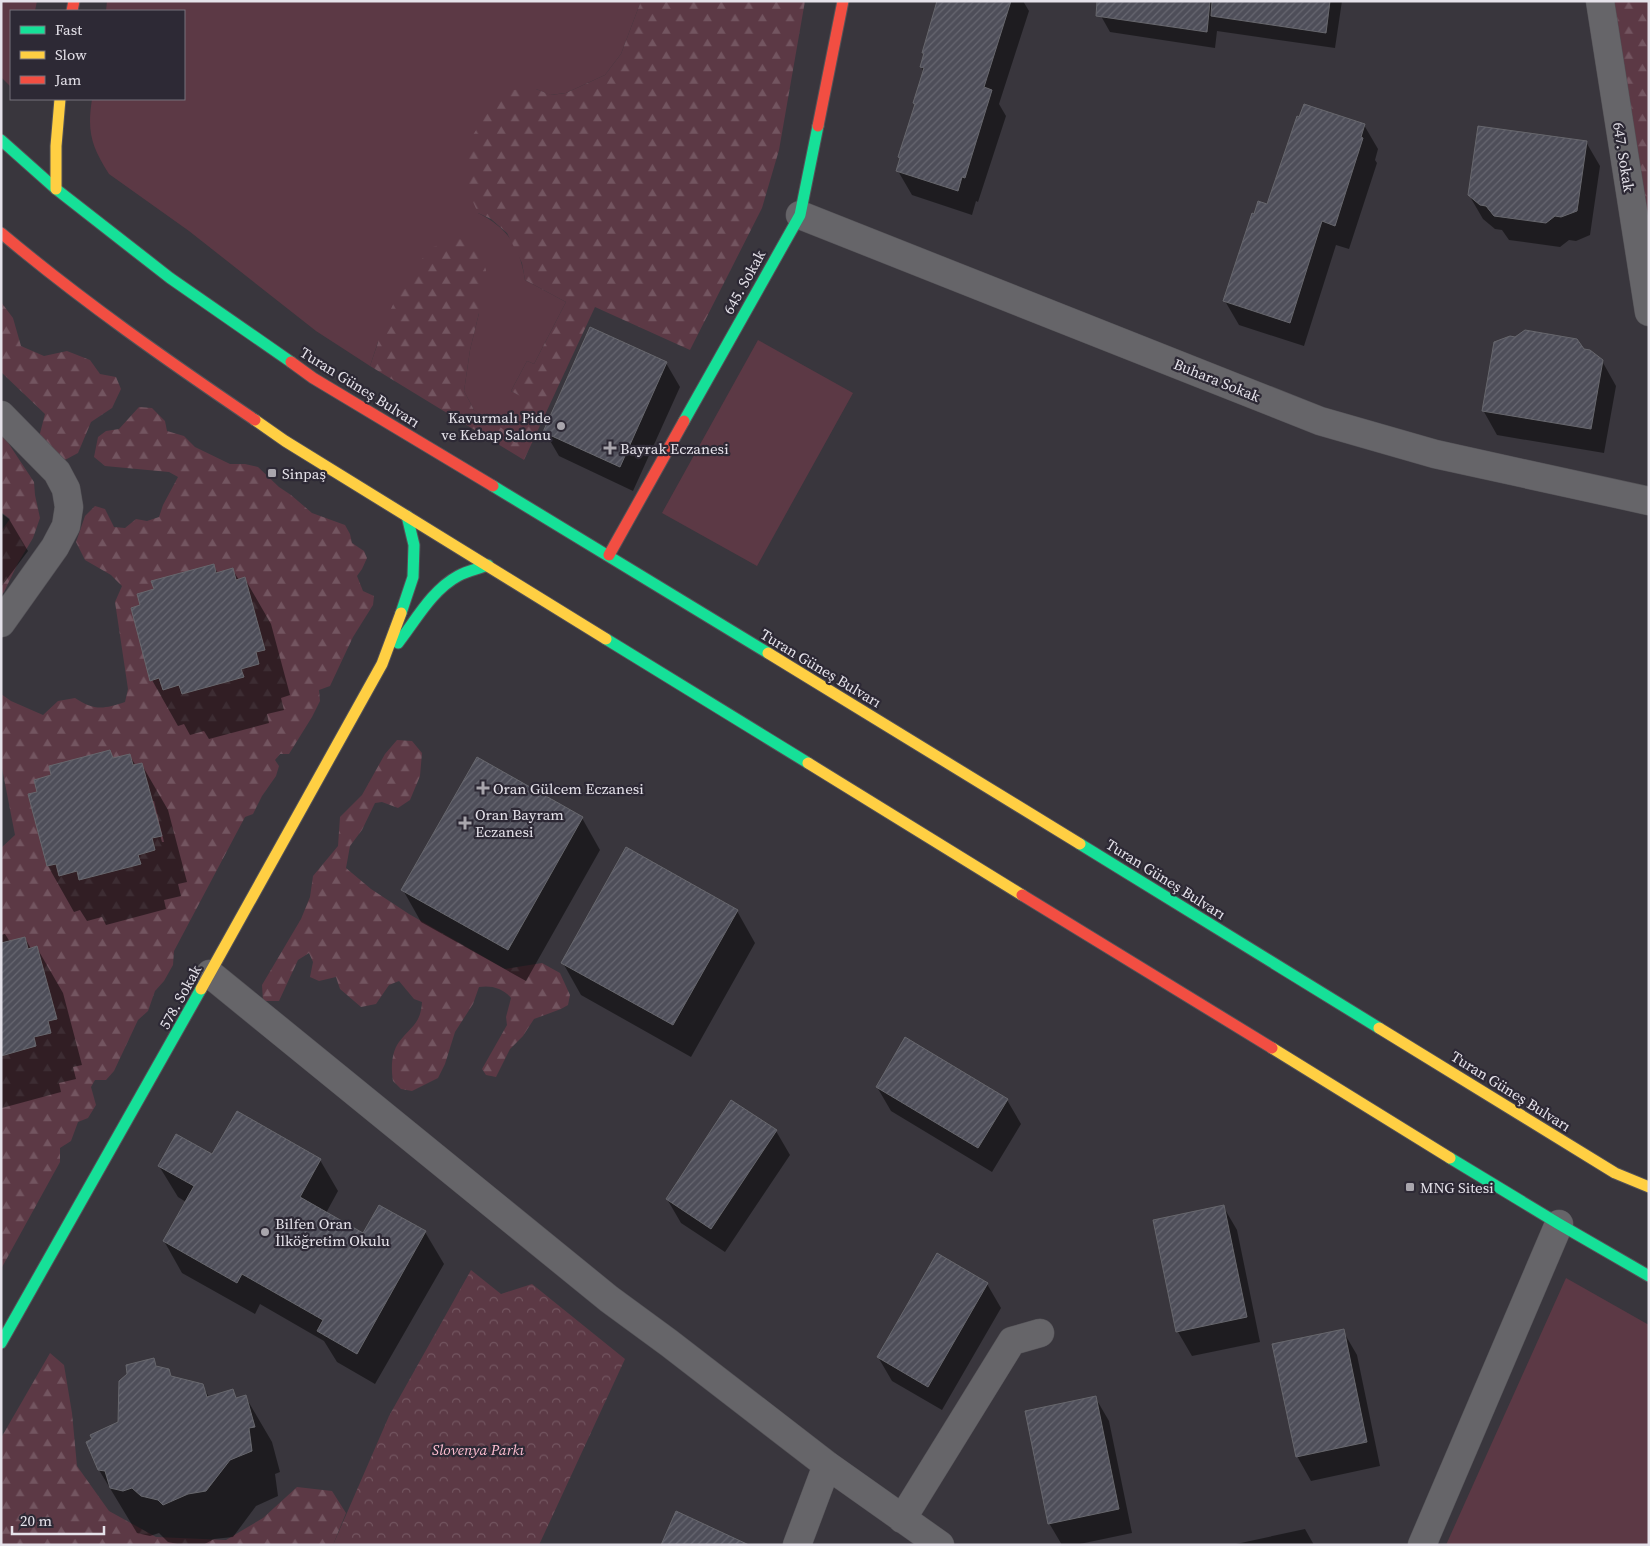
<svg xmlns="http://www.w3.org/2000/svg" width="1650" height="1546" viewBox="0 0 1650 1546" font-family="'Source Serif 4',serif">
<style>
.grass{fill:#5c3945}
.forest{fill:url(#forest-firs)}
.park{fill:url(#park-crowns)}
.shadow{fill:#0007;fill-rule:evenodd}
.building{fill:url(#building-hatch);stroke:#67676d}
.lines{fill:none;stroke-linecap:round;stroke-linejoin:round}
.street-casing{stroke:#545257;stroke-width:29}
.fast-casing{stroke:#545257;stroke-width:13}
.slow-casing{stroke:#545257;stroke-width:13}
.jam-casing{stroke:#545257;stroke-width:13}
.street{stroke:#666569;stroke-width:28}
.fast{stroke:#16e098;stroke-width:11}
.slow{stroke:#ffcf43;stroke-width:11}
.jam{stroke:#f24e42;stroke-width:11}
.poi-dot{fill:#a9a6ad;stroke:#2d2935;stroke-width:2}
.labels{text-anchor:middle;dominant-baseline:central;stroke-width:4.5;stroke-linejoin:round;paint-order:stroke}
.street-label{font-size:15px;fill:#e5e2ea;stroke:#2d2935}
.poi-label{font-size:15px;fill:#e5e2ea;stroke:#2d2935;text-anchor:start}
.park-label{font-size:15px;font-style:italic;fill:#febed1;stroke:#2d2935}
</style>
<defs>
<pattern id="forest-firs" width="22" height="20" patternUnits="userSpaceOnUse" patternTransform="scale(1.25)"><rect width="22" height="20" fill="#5c3945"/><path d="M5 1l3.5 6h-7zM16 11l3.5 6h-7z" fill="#735560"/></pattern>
<pattern id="park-crowns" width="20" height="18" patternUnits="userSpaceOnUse" patternTransform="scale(1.25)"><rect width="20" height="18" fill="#5c3945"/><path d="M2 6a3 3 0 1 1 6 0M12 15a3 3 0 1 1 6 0" fill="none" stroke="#735560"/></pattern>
<pattern id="building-hatch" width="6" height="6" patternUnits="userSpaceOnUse" patternTransform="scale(1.25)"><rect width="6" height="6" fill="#4e4e59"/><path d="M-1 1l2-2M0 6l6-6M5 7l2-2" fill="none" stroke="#676771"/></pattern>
</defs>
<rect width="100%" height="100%" fill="#39363d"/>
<path class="grass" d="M 1,1 L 37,1 L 35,11 L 11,11 L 11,87 L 1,77 Z
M 107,1 L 641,1 L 621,54 L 605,75 L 566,93 L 550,95 L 536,89 L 478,213 C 508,228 520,247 525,280 L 566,302 L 534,364 L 527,361 L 511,391 L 521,396 L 503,430 L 474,410 L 464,391 L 470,350 L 479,313 L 378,342 L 370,366 L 316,331 L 189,231 L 109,174 C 91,146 87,131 92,99 L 184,99 L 184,11 L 106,11 Z
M 758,340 L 853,393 L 757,566 L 662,513 Z
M 1566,1278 L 1649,1325 L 1649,1545 L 1446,1545 Z"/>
<path class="forest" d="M 641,1 L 805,1 L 779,150 L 762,208 L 690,350 L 595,307 L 524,460 L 370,366 L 386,319 L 408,274 L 433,247 L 459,239 L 477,243 L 486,270 L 479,313 L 470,350 L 464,391 L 474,410 L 503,429 L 520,396 L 511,391 L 527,361 L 534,364 L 566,302 L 525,280 L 522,263 L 507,233 L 491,219 L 478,213 L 470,195 L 465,165 L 473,135 L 490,108 L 511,90 L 536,89 L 551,95 L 566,93 L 605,75 L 621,54 Z
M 1600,1 L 1649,1 L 1649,216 L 1634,219 Z
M 1,302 L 13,318 L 21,346 L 44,356 L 67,351 L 90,360 L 100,374 L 116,377 L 121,389 L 112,408 L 91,422 L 78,453 L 63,461 L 38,441 L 45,414 L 1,372 Z
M 139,407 L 152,408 L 165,421 L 167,431 L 184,436 L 195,447 L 230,464 L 245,464 L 258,467 L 279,487 L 291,495 L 312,513 L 345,525 L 350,534 L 352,543 L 364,551 L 367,558 L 362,569 L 357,576 L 363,591 L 374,596 L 373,605 L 353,637 L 330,686 L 319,690 L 320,701 L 312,717 L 289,754 L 280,754 L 275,760 L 279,766 L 276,776 L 262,796 L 253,814 L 245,817 L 174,951 L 173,965 L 164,981 L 155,991 L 148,1011 L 138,1020 L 114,1071 L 106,1080 L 95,1080 L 91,1087 L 96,1105 L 88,1118 L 78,1122 L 71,1141 L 60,1148 L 60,1162 L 1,1269 L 1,848 L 15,835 L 1,763 L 1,694 L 11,701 L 43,715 L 58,701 L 75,698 C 94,711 104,709 125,702 L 128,689 L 115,602 L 122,586 L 111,575 L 85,560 L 76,542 L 85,516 L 95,506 L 105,509 L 114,527 L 125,528 L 136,519 L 147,521 L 159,517 L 163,505 L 178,477 L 169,472 L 105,466 L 94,457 L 98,437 L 106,431 L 119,429 Z
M 1,432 L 34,482 L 35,495 L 40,518 L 33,538 L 18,563 L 4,592 L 1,595 L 1,531 L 10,519 L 1,512 Z
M 397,740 L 412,741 L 422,753 L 420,776 L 410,800 L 398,808 L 382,802 L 375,803 L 362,830 L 350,846 L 346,868 L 371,889 L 409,914 L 505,969 L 542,963 L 560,973 L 570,995 L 568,1005 L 561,1009 L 534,1019 L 523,1036 L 510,1049 L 496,1077 L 486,1075 L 482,1069 L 507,1025 L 506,1017 L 511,998 C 503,988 491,985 479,987 L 473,1004 L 455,1032 L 445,1064 L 438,1078 L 412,1091 L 401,1089 L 393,1081 C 391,1069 391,1053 399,1042 C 410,1027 421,1024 422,1002 L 414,999 L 399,981 L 389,985 L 376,1004 L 361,1007 L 340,989 L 336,977 L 319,981 L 310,977 L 313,962 L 309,953 L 298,960 L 279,1001 L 263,1001 L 262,985 L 301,919 L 310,897 L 313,876 L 338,846 L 340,817 L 362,795 L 385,754 Z
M 50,1353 L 64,1365 L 72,1413 L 77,1466 L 109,1511 L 156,1537 L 226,1540 L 263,1518 L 297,1487 L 332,1491 L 346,1513 L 333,1545 L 1,1545 L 1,1438 Z"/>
<path class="park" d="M 471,1270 L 501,1294 L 532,1284 L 625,1359 L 539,1545 L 333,1545 L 389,1416 Z"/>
<path class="shadow" d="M 939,1 L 1023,1 L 1029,11 L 999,104 L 1006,116 L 978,202 L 976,201 L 972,215 L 912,195 L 898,171 L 924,72 L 921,67 L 925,56 L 923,52 Z
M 1103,1 L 1342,1 L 1335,48 L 1217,31 L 1215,48 L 1110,32 L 1101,16 Z
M 1364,125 L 1378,149 L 1375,160 L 1377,163 L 1349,249 L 1336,245 L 1304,346 L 1239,325 L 1225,301 L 1255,216 Z
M 1586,142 L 1600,166 L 1590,235 L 1576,241 L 1569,240 L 1560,247 L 1509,240 L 1502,230 L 1495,229 L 1483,219 L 1469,195 Z
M 1584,350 L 1602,361 L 1616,386 L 1604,453 L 1497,435 L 1483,410 Z
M 666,363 L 680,387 L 633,491 L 559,456 L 545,432 Z
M 1,513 L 9,519 L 28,551 L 1,587 Z
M 213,565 L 218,573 L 232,569 L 239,580 L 245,579 L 271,624 L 290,695 L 281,698 L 284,710 L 267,714 L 269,723 L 209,739 L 204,731 L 190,735 L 184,724 L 178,726 L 152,680 L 142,606 L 155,590 Z
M 110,751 L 114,759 L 130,756 L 136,766 L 142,765 L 168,810 L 187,882 L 178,884 L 181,896 L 164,900 L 166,909 L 106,925 L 102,917 L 87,921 L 80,910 L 74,912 L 48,866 L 29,795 L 39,793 L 52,776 ZM 151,801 L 154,801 L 164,842 L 162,842 Z
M 582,818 L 600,850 L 526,981 L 421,922 L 403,890 Z
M 737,911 L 755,943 L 691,1057 L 581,995 L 563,963 Z
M 5,934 L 10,942 L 25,938 L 31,949 L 37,948 L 63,993 L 82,1065 L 73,1067 L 76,1079 L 59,1083 L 61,1092 L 2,1108 L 1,935 Z
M 877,1087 L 1007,1100 L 1021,1124 L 992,1172 L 891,1111 Z
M 776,1131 L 790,1155 L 725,1252 L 681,1223 L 667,1199 Z
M 213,1156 L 320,1160 L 338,1191 L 326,1213 L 363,1235 L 380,1206 L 425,1232 L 444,1264 L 375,1384 L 337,1362 L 324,1341 L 260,1304 L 255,1314 L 182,1273 L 164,1241 L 186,1202 L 178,1197 L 159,1166 Z
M 1223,1206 L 1237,1230 L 1260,1342 L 1192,1356 L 1178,1332 L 1154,1221 Z
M 938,1255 L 987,1284 L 1001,1308 L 942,1410 L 892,1381 L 878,1357 Z
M 1343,1331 L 1357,1355 L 1380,1466 L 1311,1481 L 1297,1456 Z
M 153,1359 L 158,1368 L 168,1370 L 173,1378 L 202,1385 L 209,1397 L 232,1390 L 237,1399 L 245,1396 L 272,1442 L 280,1472 L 275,1474 L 278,1496 L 256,1506 L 233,1537 L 214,1539 L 203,1545 L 182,1545 L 168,1542 L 159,1533 L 150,1536 L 137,1533 L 99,1470 L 119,1423 Z
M 1095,1397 L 1109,1421 L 1132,1533 L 1075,1545 L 1062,1545 L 1049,1523 Z
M 1305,1529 L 1314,1545 L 1237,1545 L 1236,1544 Z"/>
<path class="building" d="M 937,1 L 1011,1 L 984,87 L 992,90 L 965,178 L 962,177 L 958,191 L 896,171 L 900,158 L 898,157 L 915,104 L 913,103 L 924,68 L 920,67 L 924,53 L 922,53 Z
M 1097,1 L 1210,1 L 1207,32 L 1096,16 Z
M 1212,1 L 1330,1 L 1326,33 L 1211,16 Z
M 1304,104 L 1365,124 L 1361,137 L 1363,138 L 1335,226 L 1322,221 L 1290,323 L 1223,301 L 1252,213 L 1254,214 L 1258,201 L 1267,204 L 1297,116 L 1299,117 Z
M 1478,126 L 1587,141 L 1577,211 L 1561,217 L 1555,216 L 1546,223 L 1494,216 L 1486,206 L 1480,205 L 1468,195 Z
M 590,327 L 667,362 L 620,467 L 543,432 Z
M 1525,330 L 1577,339 L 1584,349 L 1590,350 L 1603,360 L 1591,429 L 1482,411 L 1494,342 L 1510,336 L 1515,337 Z
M 214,564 L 216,573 L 233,568 L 236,580 L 245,577 L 265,650 L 256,652 L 259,664 L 241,669 L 244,677 L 182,694 L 179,685 L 163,690 L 159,678 L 150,681 L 131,608 L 140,605 L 137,594 L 154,589 L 151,581 Z
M 110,750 L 113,758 L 130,754 L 133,765 L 142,763 L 162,836 L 152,838 L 155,850 L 138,855 L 141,864 L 79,880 L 77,871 L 59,876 L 56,864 L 47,866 L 28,794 L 37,792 L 34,780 L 51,775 L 49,766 Z
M 477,757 L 583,817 L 508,950 L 401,890 Z
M 626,847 L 738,910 L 673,1025 L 561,963 Z
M 25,937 L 28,949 L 37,946 L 57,1019 L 48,1021 L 51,1033 L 34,1037 L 36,1046 L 1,1056 L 1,943 Z
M 905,1037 L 1008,1099 L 978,1148 L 876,1087 Z
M 731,1100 L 777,1130 L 711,1229 L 666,1199 Z
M 237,1111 L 321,1159 L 300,1197 L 363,1233 L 379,1205 L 426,1231 L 357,1354 L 317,1331 L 323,1320 L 242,1274 L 237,1283 L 163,1241 L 194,1186 L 158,1166 L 176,1134 L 212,1154 Z
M 1224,1205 L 1247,1317 L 1176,1332 L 1153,1220 Z
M 937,1253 L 988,1283 L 928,1387 L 877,1357 Z
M 1344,1329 L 1367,1442 L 1296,1457 L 1272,1344 Z
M 154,1358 L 156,1366 L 169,1369 L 171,1376 L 203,1384 L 207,1397 L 233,1389 L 236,1398 L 246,1395 L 255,1427 L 249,1428 L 252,1451 L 230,1460 L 206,1491 L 188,1494 L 163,1505 L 158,1500 L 141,1496 L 132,1488 L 123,1491 L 110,1488 L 105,1471 L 98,1470 L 86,1442 L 92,1439 L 90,1435 L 118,1422 L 119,1381 L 127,1374 L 126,1365 Z
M 1096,1396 L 1119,1509 L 1048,1524 L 1025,1411 Z
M 676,1511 L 749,1545 L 661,1545 Z"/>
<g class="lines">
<defs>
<path id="street" d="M 1600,1 L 1649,312
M 800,215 L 1320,421 L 1435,454 L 1649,501
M 1,415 L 57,472 L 66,489 L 69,507 L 66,526 L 55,547 L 1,623
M 210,974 L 609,1299 L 669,1343 L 827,1465 L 940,1545
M 902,1519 L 1012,1341 L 1040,1333
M 797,1545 L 827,1465
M 1422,1545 L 1559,1224"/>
<path id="fast" d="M 1,140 L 56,189 L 170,278 L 291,362
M 684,421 L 800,215 L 818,126
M 493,486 L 768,653
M 401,613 L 413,577 L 414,545 L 407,516
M 606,639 L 808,763
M 398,643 C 416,620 432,590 458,576 C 467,571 478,569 488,565
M 1080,844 L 1379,1028
M 1450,1158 L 1559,1224 L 1649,1276
M 1,1343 L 201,989"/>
<path id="slow" d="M 56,189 L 56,146 L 60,99
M 255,420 L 285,441 L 606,639
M 768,653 L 1080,844
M 808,763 L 1022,895
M 201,989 L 382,664 L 401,613
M 1379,1028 L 1615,1173 L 1649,1187
M 1272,1048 L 1450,1158"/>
<path id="jam" d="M 72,11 L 74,1
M 818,126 L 843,1
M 1,233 C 82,301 168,361 255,420
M 291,362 L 313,378 L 493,486
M 609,555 L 684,421
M 1022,895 L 1272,1048"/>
</defs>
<use href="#street" class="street-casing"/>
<use href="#fast" class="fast-casing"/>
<use href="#slow" class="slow-casing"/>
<use href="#jam" class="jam-casing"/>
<use href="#street" class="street"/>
<use href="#fast" class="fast"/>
<use href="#slow" class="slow"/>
<use href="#jam" class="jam"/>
</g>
<g class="poi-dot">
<circle cx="561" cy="426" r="5"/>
<path d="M607.5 440.5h5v5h5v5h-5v5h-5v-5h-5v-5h5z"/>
<rect x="267" y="468" width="10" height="10" rx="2.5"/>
<path d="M480.5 780.5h5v5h5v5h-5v5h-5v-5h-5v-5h5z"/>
<path d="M462.5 815.5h5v5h5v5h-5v5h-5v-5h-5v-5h5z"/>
<rect x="1405" y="1182" width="10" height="10" rx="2.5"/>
<circle cx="265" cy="1232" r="5"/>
</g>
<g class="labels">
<g class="street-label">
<text transform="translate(1624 157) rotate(81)">647. Sokak</text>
<text transform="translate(744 282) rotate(-61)">645. Sokak</text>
<text transform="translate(1217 380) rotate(22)">Buhara Sokak</text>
<text transform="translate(360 387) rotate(32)">Turan Güneş Bulvarı</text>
<text transform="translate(821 668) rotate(31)">Turan Güneş Bulvarı</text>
<text transform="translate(1166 879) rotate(32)">Turan Güneş Bulvarı</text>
<text transform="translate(180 997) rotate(-61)">578. Sokak</text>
<text transform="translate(1511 1091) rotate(32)">Turan Güneş Bulvarı</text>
</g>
<g class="poi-label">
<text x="551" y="417" text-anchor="end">Kavurmalı Pide<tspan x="551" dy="17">ve Kebap Salonu</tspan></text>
<text x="620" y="448">Bayrak Eczanesi</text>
<text x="282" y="473">Sinpaş</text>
<text x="493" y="788">Oran Gülcem Eczanesi</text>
<text x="475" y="814">Oran Bayram<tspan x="475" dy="17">Eczanesi</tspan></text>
<text x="1420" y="1187">MNG Sitesi</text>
<text x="275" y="1223">Bilfen Oran<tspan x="275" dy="17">İlköğretim Okulu</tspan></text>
</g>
<g class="park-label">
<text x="478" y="1449">Slovenya Parkı</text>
</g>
</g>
<rect width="1650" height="1546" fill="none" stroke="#e5e2ea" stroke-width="5"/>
<rect x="10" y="10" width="175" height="90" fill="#2d2935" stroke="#77737d"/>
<rect x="20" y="26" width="25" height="8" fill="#16e098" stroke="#77737d"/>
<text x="55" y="35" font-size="15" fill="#e5e2ea">Fast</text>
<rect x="20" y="51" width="25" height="8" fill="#ffcf43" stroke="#77737d"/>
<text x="55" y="60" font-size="15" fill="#e5e2ea">Slow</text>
<rect x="20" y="76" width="25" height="8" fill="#f24e42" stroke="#77737d"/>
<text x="55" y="85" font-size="15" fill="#e5e2ea">Jam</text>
<path d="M12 1526v8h92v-8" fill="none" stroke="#e5e2ea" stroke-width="2.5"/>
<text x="20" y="1526" font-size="15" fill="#e5e2ea" stroke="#2d2935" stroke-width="4" paint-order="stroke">20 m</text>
</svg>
